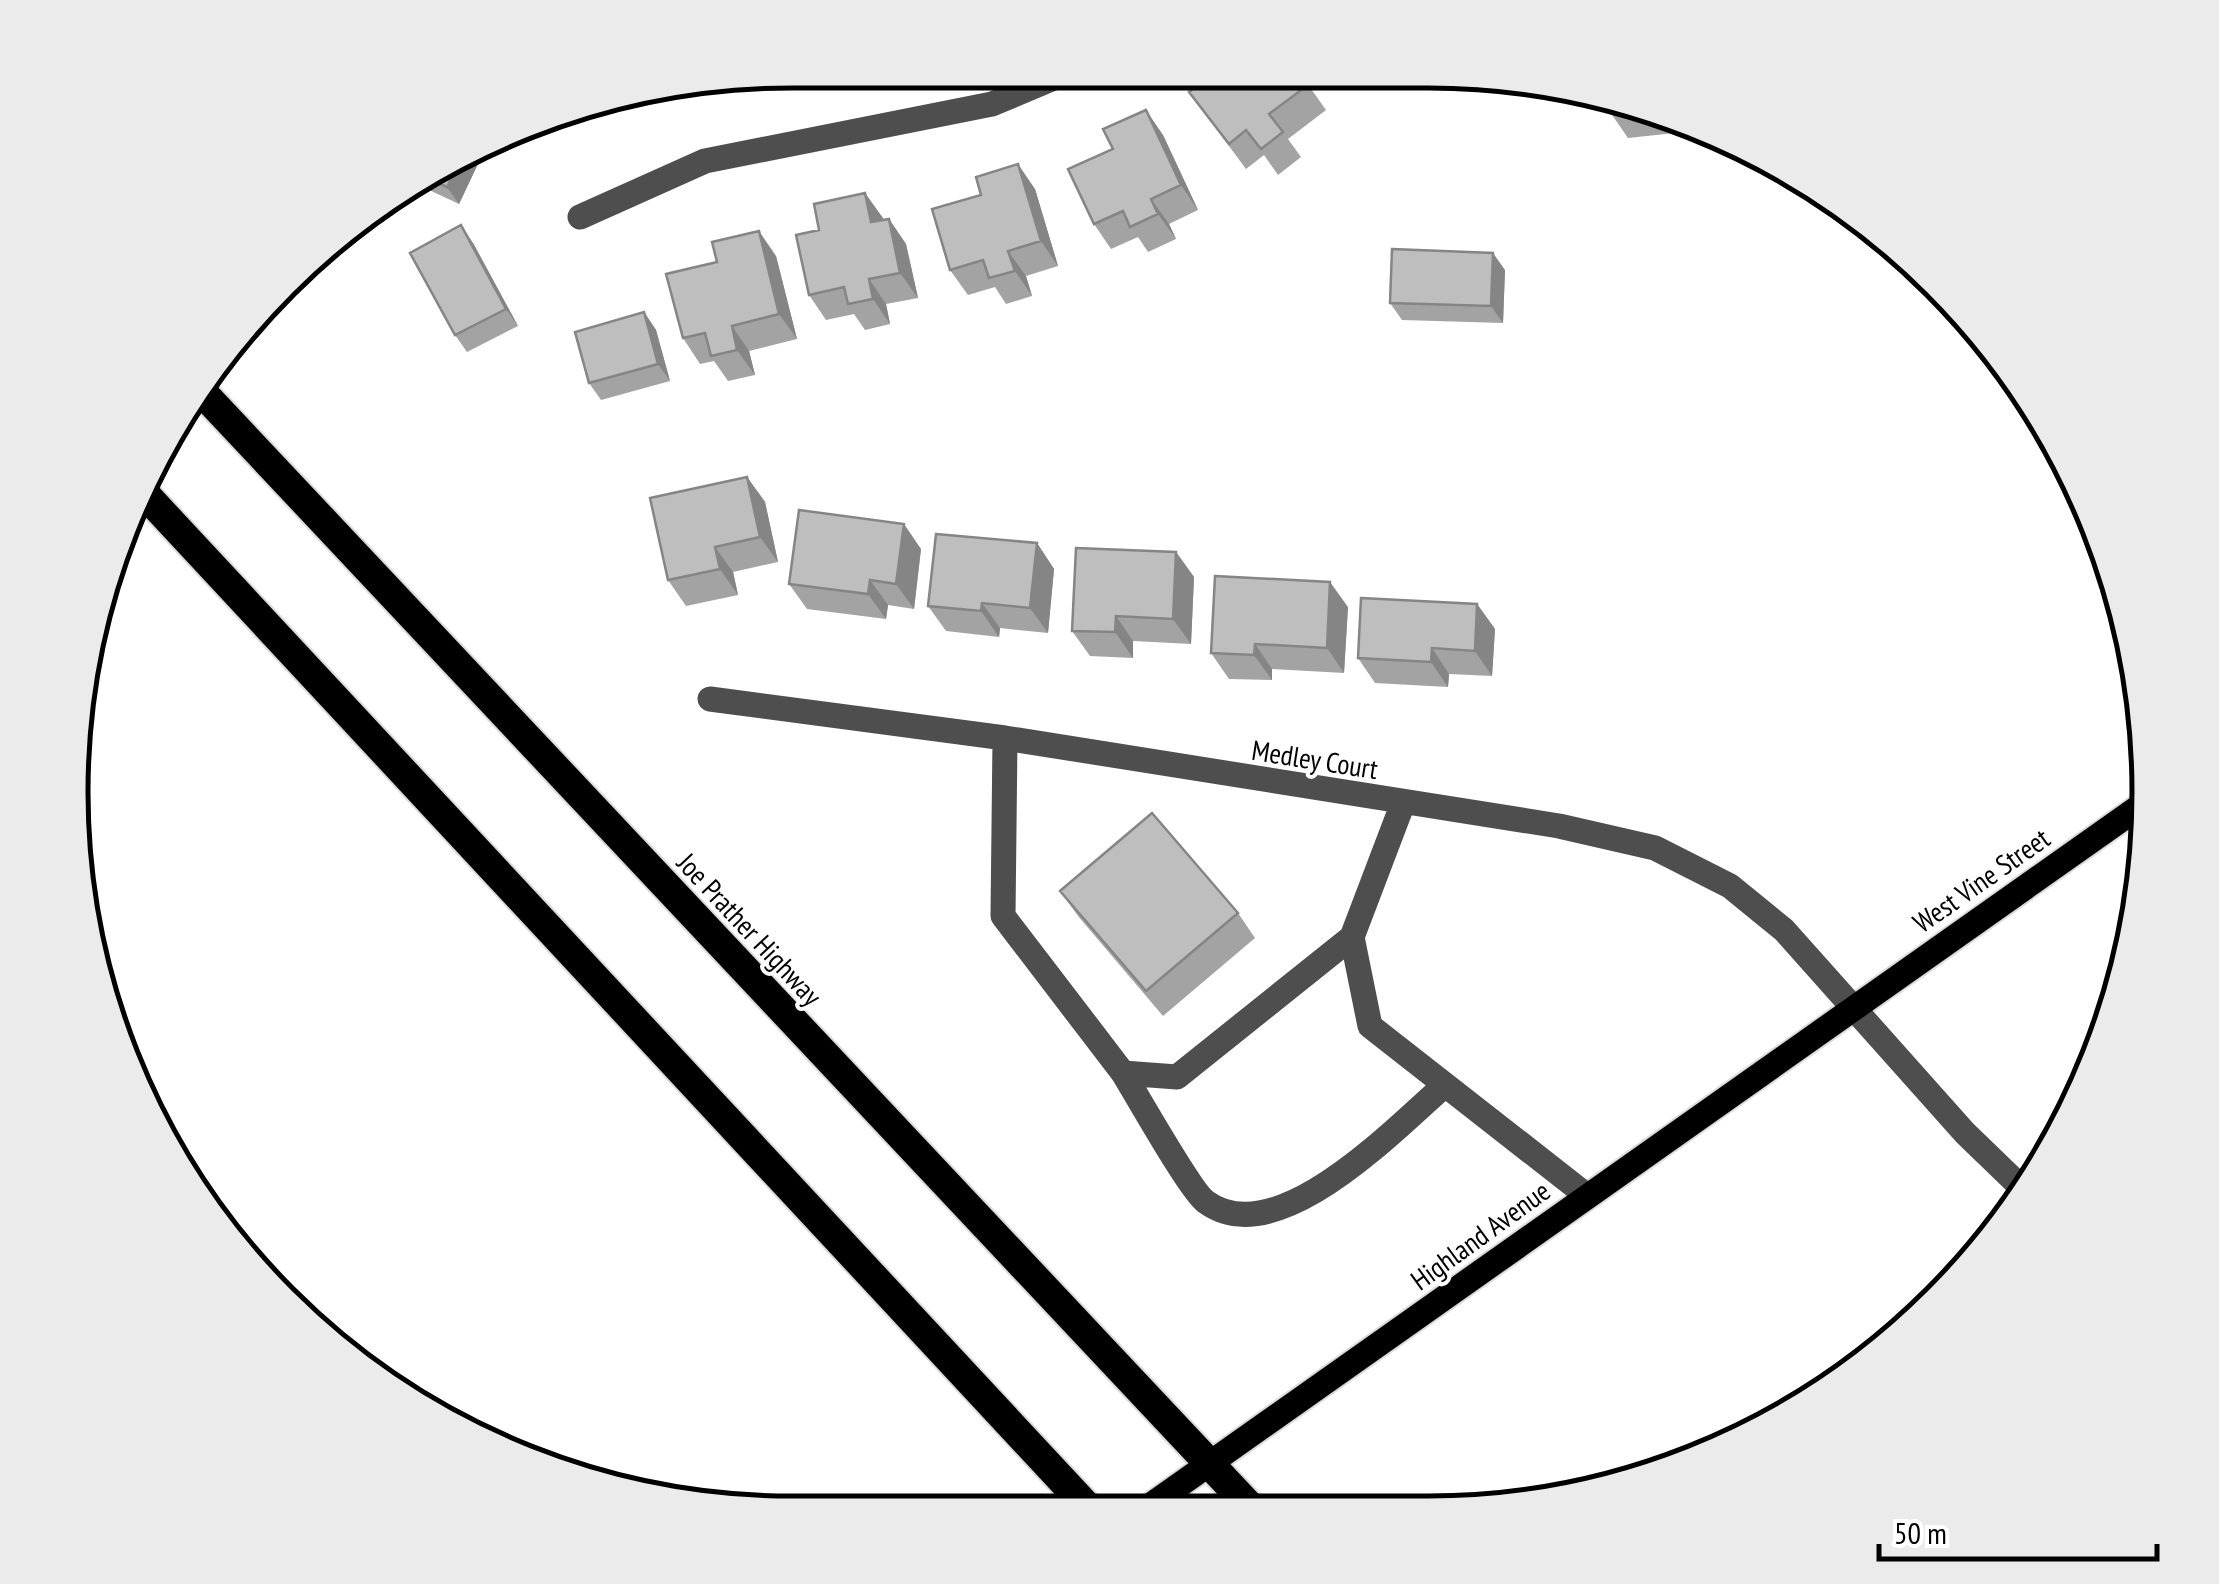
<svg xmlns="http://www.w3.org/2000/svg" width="2219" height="1584" viewBox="0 0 2219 1584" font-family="'PT Sans Narrow',sans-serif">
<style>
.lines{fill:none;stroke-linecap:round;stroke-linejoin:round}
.major-casing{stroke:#dbdbdb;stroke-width:29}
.highway-casing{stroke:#dbdbdb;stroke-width:34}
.minor{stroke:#4e4e4e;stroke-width:25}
.major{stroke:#000;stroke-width:25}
.highway{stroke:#000;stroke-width:30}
.wall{fill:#a3a3a3}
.shaded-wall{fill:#858585}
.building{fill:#bebebe;stroke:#858585;stroke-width:2.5}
.labels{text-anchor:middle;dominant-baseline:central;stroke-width:8;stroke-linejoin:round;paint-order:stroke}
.street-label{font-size:28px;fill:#000;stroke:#fff}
.rim{fill:none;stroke:#000;stroke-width:5}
</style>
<rect width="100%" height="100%" fill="#fff"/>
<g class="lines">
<defs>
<path id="major" d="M 1144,1510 L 2146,802"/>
<path id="highway" d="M 202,392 L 1252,1509
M 141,490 L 1090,1510"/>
</defs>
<use href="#major" class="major-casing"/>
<use href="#highway" class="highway-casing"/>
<path class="minor" d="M 580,217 L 705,161 L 992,104 L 1061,75
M 710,699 L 1005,738 L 1559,826 L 1655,848 L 1730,886 L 1784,930 L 1965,1133 L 2025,1191
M 1005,738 L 1003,916 L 1123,1073 L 1177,1077 L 1352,937
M 1403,803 L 1352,937 L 1370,1026 L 1586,1195
M 1123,1073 C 1137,1095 1191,1192 1206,1202 C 1277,1254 1395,1128 1445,1085"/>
<use href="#major" class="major"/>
<use href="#highway" class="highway"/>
</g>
<path class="wall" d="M 1304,79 L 1326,110 L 1288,139 L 1301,157 L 1278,175 L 1264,155 L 1246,169 L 1189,92 Z
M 1609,99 L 1684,127 L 1684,132 L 1628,138 L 1610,112 Z
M 1163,135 L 1198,210 L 1169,224 L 1176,239 L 1148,252 L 1138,237 L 1111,249 L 1094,224 Z
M 485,149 L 459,204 L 412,182 Z
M 1035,189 L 1058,266 L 1026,276 L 1032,296 L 1006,304 L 995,287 L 968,295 L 950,270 Z
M 865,193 L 883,220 L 889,219 L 906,244 L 918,298 L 886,304 L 890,324 L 865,330 L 854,314 L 826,320 L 809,295 L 819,230 Z
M 473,243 L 518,326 L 467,352 L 455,335 Z
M 776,256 L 797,339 L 749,351 L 755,375 L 728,381 L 714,361 L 700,364 L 683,338 Z
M 1505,270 L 1503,323 L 1402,320 L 1390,303 Z
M 644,312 L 656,330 L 670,381 L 601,400 L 589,383 Z
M 747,477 L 765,502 L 778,562 L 733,572 L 738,595 L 686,606 L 668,580 Z
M 1037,543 L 1054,569 L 1048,633 L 1000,628 L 999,637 L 946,631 L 928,606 Z
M 921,549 L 914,609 L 888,605 L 886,619 L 807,609 L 789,584 Z
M 1176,552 L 1194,577 L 1191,644 L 1133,641 L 1133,658 L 1090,656 L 1072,631 Z
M 1477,604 L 1495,629 L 1492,676 L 1449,674 L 1448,687 L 1375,683 L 1358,658 Z
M 1348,607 L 1344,673 L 1272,669 L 1272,680 L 1229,679 L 1211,653 Z
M 1060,891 L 1238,913 L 1255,938 L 1163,1016 L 1078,916 Z"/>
<path class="shaded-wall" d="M 1146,110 L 1163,135 L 1198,210 L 1181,185 Z
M 485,149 L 459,204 L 447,187 L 460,160 Z
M 1018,164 L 1035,189 L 1058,266 L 1041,241 Z
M 865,193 L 883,218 L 889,247 L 871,222 Z
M 1151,199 L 1169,224 L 1176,239 L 1158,214 Z
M 889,219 L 906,244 L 918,298 L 900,273 Z
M 461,225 L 473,243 L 518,326 L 506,309 Z
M 759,231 L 776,256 L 797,339 L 779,314 Z
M 1008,251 L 1026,276 L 1032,296 L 1015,271 Z
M 1493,253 L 1505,270 L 1503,323 L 1491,306 Z
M 869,279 L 886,304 L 890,324 L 873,299 Z
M 644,312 L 656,330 L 670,381 L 658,364 Z
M 732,326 L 749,351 L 755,375 L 737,350 Z
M 747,477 L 765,502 L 778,562 L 760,537 Z
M 904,524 L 921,549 L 914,609 L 896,584 Z
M 1037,543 L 1054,569 L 1048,633 L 1030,608 Z
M 715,547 L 733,572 L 738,595 L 720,569 Z
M 1176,552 L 1194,577 L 1191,644 L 1173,619 Z
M 870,580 L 888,605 L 886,619 L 868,594 Z
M 1330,582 L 1348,607 L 1344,673 L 1327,648 Z
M 982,603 L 1000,628 L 999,637 L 981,611 Z
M 1477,604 L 1495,629 L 1492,676 L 1475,651 Z
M 1116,616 L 1133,641 L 1133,658 L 1115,632 Z
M 1255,644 L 1272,669 L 1272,680 L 1254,655 Z
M 1432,648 L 1449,674 L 1448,687 L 1431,662 Z"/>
<path class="building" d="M 1208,78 L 1304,79 L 1308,85 L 1269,114 L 1283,132 L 1261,149 L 1246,130 L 1229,144 L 1189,92 Z
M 1609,99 L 1637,110 L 1610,112 Z
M 1146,110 L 1181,185 L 1151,199 L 1158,214 L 1130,227 L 1123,211 L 1094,224 L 1068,169 L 1113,149 L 1103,129 Z
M 460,160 L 447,187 L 424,176 Z
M 1018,164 L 1041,241 L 1008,251 L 1015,271 L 989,278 L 983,260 L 950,270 L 932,209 L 981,195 L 976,177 Z
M 865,193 L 871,222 L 889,219 L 900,273 L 869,279 L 873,299 L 848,304 L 844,287 L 809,295 L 796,235 L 819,230 L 814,204 Z
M 461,225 L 506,309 L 455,335 L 410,253 Z
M 759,231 L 779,314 L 732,326 L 737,350 L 711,356 L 705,333 L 683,338 L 666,274 L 717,262 L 712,242 Z
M 1392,249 L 1493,253 L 1491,306 L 1390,303 Z
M 644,312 L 658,364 L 589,383 L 575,332 Z
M 747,477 L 760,537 L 715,547 L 720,569 L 668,580 L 650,498 Z
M 799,510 L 904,524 L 896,584 L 870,580 L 868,594 L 789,584 Z
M 936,534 L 1037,543 L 1030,608 L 982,603 L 981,611 L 928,606 Z
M 1076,548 L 1176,552 L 1173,619 L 1116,616 L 1115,632 L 1072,631 Z
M 1215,576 L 1330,582 L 1327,648 L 1255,644 L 1254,655 L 1211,653 Z
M 1361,598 L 1477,604 L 1475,651 L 1432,648 L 1431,662 L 1358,658 Z
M 1152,813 L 1238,913 L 1146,991 L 1060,891 Z"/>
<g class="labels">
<g class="street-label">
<text transform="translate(1315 759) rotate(9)">Medley Court</text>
<text transform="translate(1981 880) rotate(-35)">West Vine Street</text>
<text transform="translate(750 929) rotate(47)">Joe Prather Highway</text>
<text transform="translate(1480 1235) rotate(-36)">Highland Avenue</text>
</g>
</g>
<path d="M0 0H2219V1584H0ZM792 88H1428A704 704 0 0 1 2132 792V792A704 704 0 0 1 1428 1496H792A704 704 0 0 1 88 792V792A704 704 0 0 1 792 88Z" fill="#ebebeb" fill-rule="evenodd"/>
<path class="rim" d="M792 88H1428A704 704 0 0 1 2132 792V792A704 704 0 0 1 1428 1496H792A704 704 0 0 1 88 792V792A704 704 0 0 1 792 88Z"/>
<path d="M1879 1544v15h278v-15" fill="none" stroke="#000000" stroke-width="5"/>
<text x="1894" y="1544" font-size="30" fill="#000000" stroke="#ffffff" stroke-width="8" paint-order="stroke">50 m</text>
</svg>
